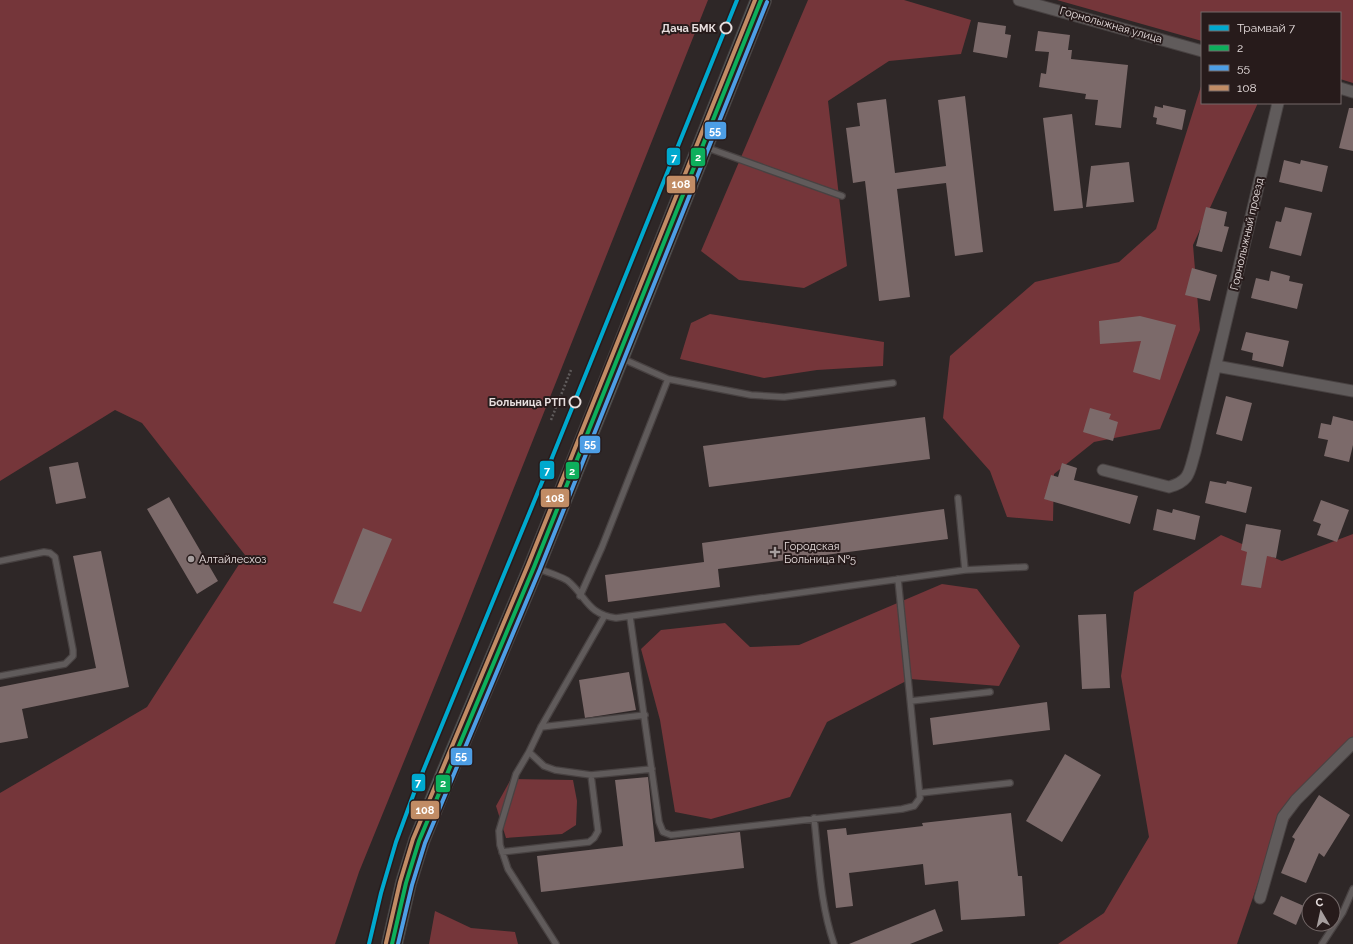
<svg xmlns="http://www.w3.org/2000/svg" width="1353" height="944" viewBox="0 0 1353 944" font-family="Raleway,sans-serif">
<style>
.forest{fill:#75363a}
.building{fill:#7c6a6a}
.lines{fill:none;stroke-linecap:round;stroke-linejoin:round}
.lane-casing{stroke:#484242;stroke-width:8}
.street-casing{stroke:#484242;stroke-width:13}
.highway-casing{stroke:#484242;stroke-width:22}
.path{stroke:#5f5b5b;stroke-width:2.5;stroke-dasharray:2 2;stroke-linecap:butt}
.lane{stroke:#605b5b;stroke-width:5.5}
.street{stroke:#605b5b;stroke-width:11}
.highway{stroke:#5a6262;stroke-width:20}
.bus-1-casing{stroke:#271b1b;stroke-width:7}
.bus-2-casing{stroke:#271b1b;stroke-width:7}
.bus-3-casing{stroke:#271b1b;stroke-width:7}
.bus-1{stroke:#0daf5c;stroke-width:4}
.bus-2{stroke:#4d9ee5;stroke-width:4}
.bus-3{stroke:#c18c65;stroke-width:4}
.tram-1-casing{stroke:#271b1b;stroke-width:7}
.tram-1{stroke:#00a9ce;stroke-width:4}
.stop-dot{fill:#271b1b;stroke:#e7dede;stroke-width:2}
.poi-dot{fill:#a69e9e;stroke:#271b1b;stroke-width:1.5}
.labels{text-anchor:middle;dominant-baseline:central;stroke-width:4;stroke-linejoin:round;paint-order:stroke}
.street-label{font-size:11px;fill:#e7dede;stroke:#271b1b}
.stop-label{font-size:11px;font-weight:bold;fill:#e7dede;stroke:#271b1b;text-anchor:end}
.poi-label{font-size:11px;fill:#e7dede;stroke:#271b1b;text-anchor:start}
.line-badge{stroke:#271b1b;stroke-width:1.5}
.badge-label{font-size:11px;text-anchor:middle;font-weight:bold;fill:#fff}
</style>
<rect width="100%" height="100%" fill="#2e2727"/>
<path class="forest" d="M 0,0 L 708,0 L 461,621 L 359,872 L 335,944 L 0,944 L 0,793 L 147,707 L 245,555 L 142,423 L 115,410 L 0,481 Z
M 808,0 L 904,0 L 971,20 L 961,54 L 889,61 L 828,101 L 847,266 L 804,288 L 739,280 L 701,251 Z
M 1057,0 L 1353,0 L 1353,83 L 1340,79 L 1340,13 L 1202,13 L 1202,41 Z
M 1202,83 L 1202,103 L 1257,103 L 1257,105 L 1193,245 L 1200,330 L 1160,429 L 1094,442 L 1054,474 L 1053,521 L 1007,517 L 990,471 L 943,418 L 950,356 L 1035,282 L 1119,262 L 1156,229 Z
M 710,314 L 884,342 L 883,366 L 817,370 L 764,378 L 680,359 L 691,323 Z
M 1353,534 L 1353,748 L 1298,802 L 1259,880 L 1237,944 L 1058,944 L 1104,913 L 1149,837 L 1121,676 L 1134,592 L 1221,535 L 1282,561 Z
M 942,584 L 977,589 L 1020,646 L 999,686 L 910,679 L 827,722 L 790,797 L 711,819 L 675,812 L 660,720 L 641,649 L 661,630 L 725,623 L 750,647 L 799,645 Z
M 511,779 L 573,780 L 577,801 L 576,825 L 562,834 L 506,838 L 496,806 Z
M 435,911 L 471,928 L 515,932 L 518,944 L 429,944 Z"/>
<path class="building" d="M 978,22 L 1006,26 L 1005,34 L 1011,35 L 1007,58 L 973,52 Z
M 1038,31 L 1070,35 L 1068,50 L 1072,50 L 1071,59 L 1128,65 L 1121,128 L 1095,125 L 1098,100 L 1085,99 L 1086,94 L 1039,87 L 1041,73 L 1046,74 L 1049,52 L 1035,51 Z
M 965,96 L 983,252 L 955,256 L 946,183 L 897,189 L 910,297 L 879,301 L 865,181 L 853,183 L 846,128 L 860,126 L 857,103 L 886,99 L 895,173 L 946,166 L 938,100 Z
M 1163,105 L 1186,110 L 1182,130 L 1156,124 L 1157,118 L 1153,117 L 1155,106 L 1163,108 Z
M 1349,108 L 1353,108 L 1353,151 L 1339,148 Z
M 1072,114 L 1083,208 L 1054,211 L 1043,118 Z
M 1284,160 L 1300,164 L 1301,160 L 1328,166 L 1322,192 L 1279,182 Z
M 1129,162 L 1134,202 L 1086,207 L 1091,166 Z
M 1206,207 L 1227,212 L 1224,226 L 1229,227 L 1222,252 L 1196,246 Z
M 1285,207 L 1312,213 L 1301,256 L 1269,248 L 1276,221 L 1281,222 Z
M 1192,268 L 1217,275 L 1210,301 L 1185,295 Z
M 1271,271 L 1290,276 L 1289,281 L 1303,284 L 1297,309 L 1251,298 L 1256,278 L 1269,281 Z
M 1140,316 L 1176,325 L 1160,380 L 1133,372 L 1141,341 L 1100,344 L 1099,321 Z
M 1246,332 L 1289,341 L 1283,367 L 1252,360 L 1253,353 L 1241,350 Z
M 1226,396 L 1252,403 L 1242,441 L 1216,434 Z
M 1090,408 L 1111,414 L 1109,419 L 1118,422 L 1113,441 L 1083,432 Z
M 1333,416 L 1353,421 L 1353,445 L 1349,462 L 1324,456 L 1328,440 L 1318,438 L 1321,423 L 1331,425 Z
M 925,417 L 930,459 L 709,487 L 703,446 Z
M 78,462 L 86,498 L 56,504 L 49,467 Z
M 1062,463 L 1077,468 L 1074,480 L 1138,496 L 1130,524 L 1044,499 L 1051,475 L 1058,477 Z
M 1210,481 L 1226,484 L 1227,481 L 1252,487 L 1246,513 L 1205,503 Z
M 169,497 L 218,581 L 197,594 L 147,509 Z
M 1321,500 L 1349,510 L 1337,542 L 1317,535 L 1321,524 L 1313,521 Z
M 944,509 L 948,539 L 718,569 L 720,587 L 608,602 L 605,575 L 704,562 L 702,543 Z
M 1157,509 L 1172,513 L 1173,509 L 1200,516 L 1195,540 L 1153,530 Z
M 1246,524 L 1281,530 L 1276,558 L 1267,556 L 1261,588 L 1241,585 L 1247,552 L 1241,550 Z
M 363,528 L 392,539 L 361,612 L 333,603 Z
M 101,551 L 129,687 L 22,709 L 28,738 L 0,743 L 0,687 L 96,668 L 73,556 Z
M 1106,614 L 1110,688 L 1082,689 L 1078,615 Z
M 629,672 L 636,710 L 585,718 L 579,680 Z
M 1047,702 L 1050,730 L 933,745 L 930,718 Z
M 1065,754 L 1101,775 L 1062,842 L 1026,821 Z
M 648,777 L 655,842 L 740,832 L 744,868 L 541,892 L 537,856 L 623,846 L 615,780 Z
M 1319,795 L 1350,815 L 1324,857 L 1319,853 L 1306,883 L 1281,873 L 1295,839 L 1292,837 Z
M 1011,813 L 1018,876 L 1022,876 L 1025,916 L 961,920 L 958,881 L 925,885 L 923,864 L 849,873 L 853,906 L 836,908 L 827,830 L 846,828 L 847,835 L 923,826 L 922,823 Z
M 1281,896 L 1304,906 L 1296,925 L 1273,914 Z
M 935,909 L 943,931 L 910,944 L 849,944 Z"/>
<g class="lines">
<defs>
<path id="lane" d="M 705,147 L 842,196
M 621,358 L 668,379
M 958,498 L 965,570
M 0,561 L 44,552 L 50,553 L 55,557 L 73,650 L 73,656 L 65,664 L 0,676
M 536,568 C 544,571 563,577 568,581 C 587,597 587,614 616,618 L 965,570 L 1025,567
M 580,596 L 602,547 L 668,379 L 751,395 L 784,397 L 893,383
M 630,617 L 659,822 L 663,832 L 671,835 L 902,809 L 914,806 L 920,798 L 898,579
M 911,701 L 990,692
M 541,727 L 645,715
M 591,775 L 652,769
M 920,793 L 1010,783
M 814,818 C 819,860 820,904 834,944
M 502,852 L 589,842 L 594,838 L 598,831 L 591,775 L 555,770 L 544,766 L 529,752
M 556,944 L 508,869 L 500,845 L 499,831 L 516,774 L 529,752 L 541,727 L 604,617
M 1322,944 L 1343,912 L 1353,889"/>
<path id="street" d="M 1019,0 L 1202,51
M 1340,88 L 1353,92
M 1216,366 L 1353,391
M 1103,470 L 1169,487 C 1191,481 1189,471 1195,452 L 1278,103
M 1260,898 L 1283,817 L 1296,800 L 1353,743"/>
<path id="highway" d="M 392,944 L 406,883 L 419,841 L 440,789 L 534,567 L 610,379 L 761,0"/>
</defs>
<use href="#lane" class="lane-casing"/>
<use href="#street" class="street-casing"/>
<use href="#highway" class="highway-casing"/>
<path class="path" d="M 551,420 L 571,370"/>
<use href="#lane" class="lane"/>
<use href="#street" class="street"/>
<use href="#highway" class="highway"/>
<defs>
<path id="bus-1" d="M 392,944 L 406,883 L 419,841 L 534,567 L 761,0"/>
<path id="bus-2" d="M 398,944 L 412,885 L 425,843 L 540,569 L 767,2"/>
<path id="bus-3" d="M 386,943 L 400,882 L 413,839 L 528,565 L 755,0"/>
</defs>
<use href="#bus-1" class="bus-1-casing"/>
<use href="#bus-2" class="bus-2-casing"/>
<use href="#bus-3" class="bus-3-casing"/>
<use href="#bus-1" class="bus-1"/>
<use href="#bus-2" class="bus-2"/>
<use href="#bus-3" class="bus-3"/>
<defs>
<path id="tram-1" d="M 369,944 L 381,893 L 396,842 L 414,793 L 547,470 L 737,0"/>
</defs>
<use href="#tram-1" class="tram-1-casing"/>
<use href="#tram-1" class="tram-1"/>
</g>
<g class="stop-dot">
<circle cx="726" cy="28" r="5.5"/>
<circle cx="575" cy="402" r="5.5"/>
</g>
<g class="poi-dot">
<path d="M773 546h4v4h4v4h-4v4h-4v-4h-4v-4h4z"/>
<circle cx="191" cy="559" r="4"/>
</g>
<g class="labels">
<g class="street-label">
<text transform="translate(1111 25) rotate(16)">Горнолыжная улица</text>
<text transform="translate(1247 234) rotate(-77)">Горнолыжный проезд</text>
</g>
<g class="stop-label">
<text x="716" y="28">Дача БМК</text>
<text x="566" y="402">Больница РТП</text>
</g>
<g class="poi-label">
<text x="784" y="546">Городская<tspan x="784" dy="13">Больница №5</tspan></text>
<text x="199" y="559">Алтайлесхоз</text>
</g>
</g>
<g class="line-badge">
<rect x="704" y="121" width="23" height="19" rx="4" fill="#4d9ee5"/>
<rect x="666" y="147" width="15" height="19" rx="4" fill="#00a9ce"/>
<rect x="690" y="147" width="16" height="20" rx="4" fill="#0daf5c"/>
<rect x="666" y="175" width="30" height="19" rx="4" fill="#c18c65"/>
<rect x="579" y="435" width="22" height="19" rx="4" fill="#4d9ee5"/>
<rect x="539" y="460" width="16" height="20" rx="4" fill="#00a9ce"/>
<rect x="565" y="461" width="15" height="19" rx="4" fill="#0daf5c"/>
<rect x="540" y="488" width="30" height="20" rx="4" fill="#c18c65"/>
<rect x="450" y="747" width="23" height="19" rx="4" fill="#4d9ee5"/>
<rect x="411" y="773" width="15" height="19" rx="4" fill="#00a9ce"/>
<rect x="435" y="774" width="16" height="19" rx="4" fill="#0daf5c"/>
<rect x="410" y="800" width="30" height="20" rx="4" fill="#c18c65"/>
</g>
<g class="badge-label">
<text x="715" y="135">55</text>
<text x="674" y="161">7</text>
<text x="698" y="161">2</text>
<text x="681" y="188">108</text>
<text x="590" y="448">55</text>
<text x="547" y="474">7</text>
<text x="572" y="475">2</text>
<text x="555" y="502">108</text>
<text x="461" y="760">55</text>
<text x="418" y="786">7</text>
<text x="443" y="787">2</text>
<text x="425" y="814">108</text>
</g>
<rect x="1201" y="12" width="140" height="92" fill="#271b1b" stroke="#746969"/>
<rect x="1209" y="25" width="20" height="6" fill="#00a9ce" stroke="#746969"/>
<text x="1237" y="32" font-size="12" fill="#e7dede">Трамвай 7</text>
<rect x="1209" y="45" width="20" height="6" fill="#0daf5c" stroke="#746969"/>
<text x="1237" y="52" font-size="12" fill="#e7dede">2</text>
<rect x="1209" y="65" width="20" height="6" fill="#4d9ee5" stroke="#746969"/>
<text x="1237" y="72" font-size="12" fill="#e7dede">55</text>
<rect x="1209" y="85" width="20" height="6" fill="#c18c65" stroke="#746969"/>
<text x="1237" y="92" font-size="12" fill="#e7dede">108</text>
<g transform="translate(1321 912) rotate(351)"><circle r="19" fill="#271b1b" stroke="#746969"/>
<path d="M0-3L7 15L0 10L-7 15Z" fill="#a69e9e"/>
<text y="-6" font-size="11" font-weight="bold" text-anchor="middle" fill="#e7dede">С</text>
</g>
</svg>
